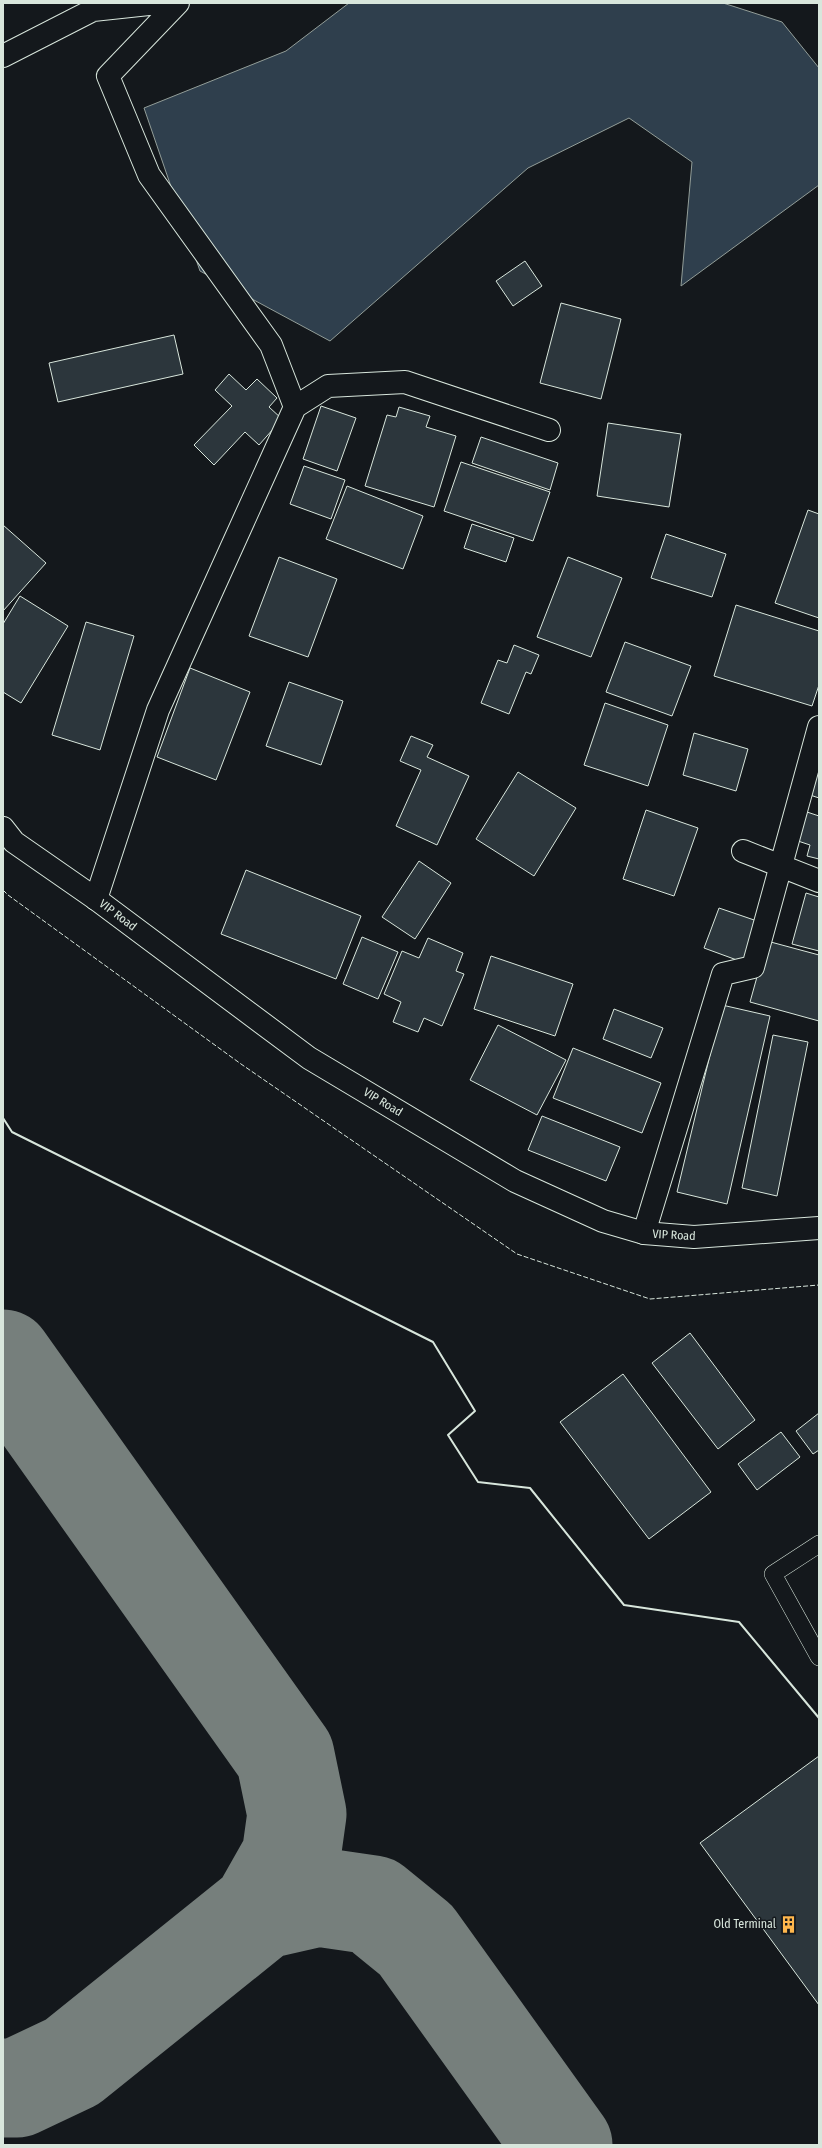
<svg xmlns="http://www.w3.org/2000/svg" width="822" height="2148" viewBox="0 0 822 2148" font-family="'Fira Sans Condensed',sans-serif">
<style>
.water{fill:#2f3f4d;stroke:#939e99}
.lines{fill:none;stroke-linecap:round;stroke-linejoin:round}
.taxiway{stroke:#767f7c;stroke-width:99}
.building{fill:#2c363c;stroke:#d8e6dc}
.lane-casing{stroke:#d8e6dc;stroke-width:18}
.street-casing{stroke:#d8e6dc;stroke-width:24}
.highway-casing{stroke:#d8e6dc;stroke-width:24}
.lane{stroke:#14181c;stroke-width:17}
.street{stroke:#14181c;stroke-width:22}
.highway{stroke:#14181c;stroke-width:22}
.fence{stroke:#d8e6dc;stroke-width:1;stroke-dasharray:5 2;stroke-linecap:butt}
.wall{stroke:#d8e6dc;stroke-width:2}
.labels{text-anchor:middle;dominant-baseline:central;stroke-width:3;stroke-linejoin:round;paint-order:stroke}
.street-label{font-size:12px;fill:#d8e6dc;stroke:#14181c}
.poi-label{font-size:12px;fill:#d8e6dc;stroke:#14181c;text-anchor:end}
</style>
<rect width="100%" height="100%" fill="#14181c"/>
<path class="water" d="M 349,3 L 723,3 L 782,22 L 819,68 L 819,185 L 681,286 L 692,162 L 629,118 L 528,168 L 330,341 L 200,271 L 144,108 L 286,51 Z"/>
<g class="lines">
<path class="taxiway" d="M 3,1359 L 285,1756 L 297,1814 L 291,1857 L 261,1910 L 72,2062 L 17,2088 L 3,2088
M 261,1910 L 318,1897 L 373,1905 L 416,1940 L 563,2145"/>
</g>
<path class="building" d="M 525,261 L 542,286 L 513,306 L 496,281 Z
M 561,303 L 621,319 L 601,399 L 540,383 Z
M 174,335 L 183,374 L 58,402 L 49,363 Z
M 229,374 L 246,390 L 257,379 L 277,398 L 269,407 L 282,419 L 259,445 L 245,432 L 214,465 L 194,445 L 232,406 L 215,390 Z
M 321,406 L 356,418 L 337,471 L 303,459 Z
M 399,407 L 430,416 L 426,427 L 456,436 L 434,507 L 365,486 L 387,415 L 396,417 Z
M 608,423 L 681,434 L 669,507 L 597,496 Z
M 481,437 L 558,463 L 550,490 L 472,463 Z
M 461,462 L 550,492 L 533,541 L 444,511 Z
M 304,466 L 345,480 L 331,519 L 290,504 Z
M 347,486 L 423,516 L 403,569 L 326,539 Z
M 808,510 L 819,514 L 819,618 L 775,603 Z
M 472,524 L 514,538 L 506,562 L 464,548 Z
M 3,525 L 46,563 L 3,611 Z
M 666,534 L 726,554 L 712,597 L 651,578 Z
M 279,557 L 337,579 L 308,657 L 249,636 Z
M 568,557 L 622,578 L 591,657 L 537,637 Z
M 20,596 L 68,626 L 21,703 L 3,692 L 3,624 Z
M 736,605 L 819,631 L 819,685 L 812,706 L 714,676 Z
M 86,622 L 134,636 L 100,750 L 52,735 Z
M 625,642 L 691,666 L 672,716 L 606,692 Z
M 514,645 L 539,655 L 531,674 L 526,672 L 509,714 L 481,703 L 498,660 L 507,663 Z
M 190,668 L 250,692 L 216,780 L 157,757 Z
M 289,682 L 343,701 L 321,765 L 266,746 Z
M 605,703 L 668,725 L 648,786 L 584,765 Z
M 694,733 L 748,749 L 736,791 L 683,775 Z
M 411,736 L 433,745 L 427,757 L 469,776 L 437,845 L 396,826 L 421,770 L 400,761 Z
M 819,766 L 819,798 L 810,795 Z
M 518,772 L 576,808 L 534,876 L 476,839 Z
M 646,810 L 698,828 L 674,896 L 623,879 Z
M 804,811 L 819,816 L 819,859 L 807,856 L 810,845 L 795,840 Z
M 419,861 L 451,883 L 415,939 L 382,917 Z
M 246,870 L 361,916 L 336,979 L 221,934 Z
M 806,893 L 819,897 L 819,951 L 792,944 Z
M 719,908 L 760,922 L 745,963 L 704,948 Z
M 362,937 L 398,952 L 378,999 L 343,984 Z
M 428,938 L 463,953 L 456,971 L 464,974 L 442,1026 L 424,1018 L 418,1032 L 393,1022 L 401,1002 L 384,994 L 402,951 L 419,958 Z
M 767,941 L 819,955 L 819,1021 L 750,1002 Z
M 491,956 L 573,984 L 555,1036 L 474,1009 Z
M 722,1005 L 770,1016 L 727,1204 L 677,1192 Z
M 614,1009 L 663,1028 L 651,1058 L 603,1039 Z
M 498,1025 L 566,1060 L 537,1115 L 470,1080 Z
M 773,1035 L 808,1042 L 777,1196 L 742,1188 Z
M 573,1048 L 661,1083 L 642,1133 L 553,1098 Z
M 542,1116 L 620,1147 L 606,1181 L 528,1150 Z
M 690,1333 L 755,1420 L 718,1449 L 652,1363 Z
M 623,1374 L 711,1492 L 649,1539 L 560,1422 Z
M 819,1413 L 819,1450 L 813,1454 L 796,1431 Z
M 781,1432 L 800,1457 L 757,1490 L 738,1464 Z
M 819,1756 L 819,2005 L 700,1843 Z"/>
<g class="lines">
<defs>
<path id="lane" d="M 819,1544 L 773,1574 L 819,1657"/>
<path id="street" d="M 178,3 L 108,76 L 149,175 L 271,345 L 295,407
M 3,56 L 93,10 L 158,3
M 743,851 L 819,881
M 96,899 L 158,710 L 295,407 L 328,386 L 405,382 L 549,430
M 644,1233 L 723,974 L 753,967 L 819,727"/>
<path id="highway" d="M 3,828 L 14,842 L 96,899 L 309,1058 L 515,1181 L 603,1221 L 644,1233 L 694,1237 L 819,1228"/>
</defs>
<use href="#lane" class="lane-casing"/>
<use href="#street" class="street-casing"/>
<use href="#highway" class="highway-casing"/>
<use href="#lane" class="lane"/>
<use href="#street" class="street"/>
<use href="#highway" class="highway"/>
<path class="fence" d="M 3,890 L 8,895 L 241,1064 L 517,1254 L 650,1299 L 819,1285"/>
<path class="wall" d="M 3,1118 L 12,1132 L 433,1342 L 475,1411 L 448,1435 L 478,1482 L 530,1488 L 624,1605 L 739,1622 L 819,1718"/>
</g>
<defs>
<symbol id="building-bare" viewBox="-9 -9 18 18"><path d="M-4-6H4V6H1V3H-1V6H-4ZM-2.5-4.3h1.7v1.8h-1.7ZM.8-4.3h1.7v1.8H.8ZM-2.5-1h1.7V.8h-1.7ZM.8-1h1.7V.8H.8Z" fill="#ffb74d" stroke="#14181c" stroke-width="2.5" paint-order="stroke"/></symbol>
</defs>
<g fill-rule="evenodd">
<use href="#building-bare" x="776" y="1912" width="25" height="25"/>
</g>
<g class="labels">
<g class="street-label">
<text transform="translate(118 915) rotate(37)">VIP Road</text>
<text transform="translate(383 1102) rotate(31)">VIP Road</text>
<text transform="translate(674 1235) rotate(3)">VIP Road</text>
</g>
<g class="poi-label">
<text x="776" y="1924">Old Terminal</text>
</g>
</g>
<rect width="822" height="2148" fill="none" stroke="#d8e6dc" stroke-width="8"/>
</svg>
